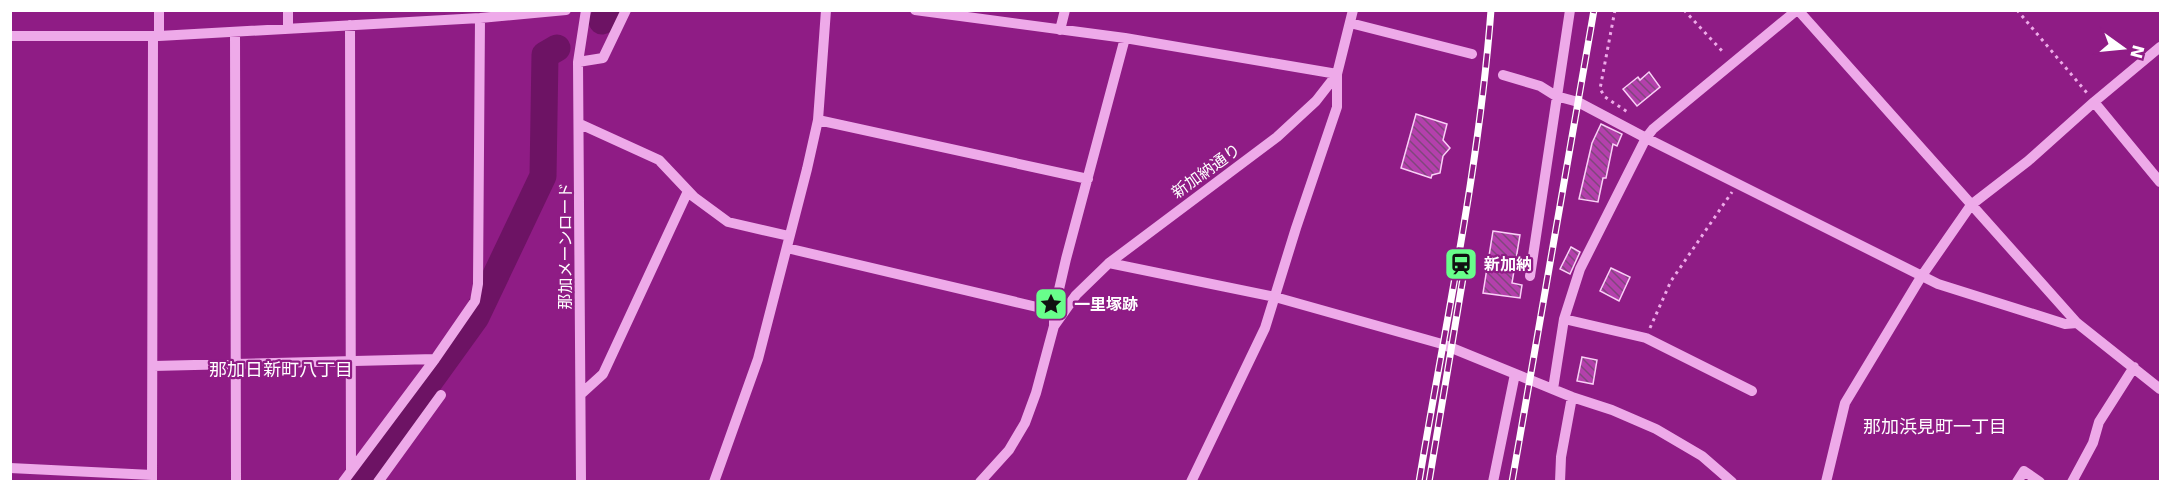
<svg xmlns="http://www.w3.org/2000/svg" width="2171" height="492" viewBox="0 0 2171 492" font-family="'DejaVu Sans','Noto Sans JP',sans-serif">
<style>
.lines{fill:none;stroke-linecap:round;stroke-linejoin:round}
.river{stroke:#6d1364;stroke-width:27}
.building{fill:url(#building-back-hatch);stroke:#fad0f7;stroke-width:1.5}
.path{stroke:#eeaae9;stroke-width:3;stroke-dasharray:3 4.5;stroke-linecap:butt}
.minor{stroke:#eeaae9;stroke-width:10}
.rail-casing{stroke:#fff;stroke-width:7}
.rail{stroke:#8f1c85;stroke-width:4.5;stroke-dasharray:14;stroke-linecap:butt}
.labels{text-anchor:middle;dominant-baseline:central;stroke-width:4.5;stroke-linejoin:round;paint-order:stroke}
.street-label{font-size:16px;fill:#fff;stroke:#8f1c85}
.poi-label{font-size:16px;font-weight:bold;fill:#fff;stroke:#8f1c85;text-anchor:start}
.neighbourhood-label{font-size:18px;fill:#fff;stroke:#8f1c85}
</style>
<defs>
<pattern id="building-back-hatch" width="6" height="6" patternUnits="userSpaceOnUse" patternTransform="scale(1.5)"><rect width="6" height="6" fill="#b440ac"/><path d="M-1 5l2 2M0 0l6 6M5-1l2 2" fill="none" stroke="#80467c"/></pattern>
</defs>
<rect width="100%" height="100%" fill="#8f1c85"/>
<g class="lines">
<path class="river" d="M 602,21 L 611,10
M 357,482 L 476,317 L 543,176 L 545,55 L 557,48"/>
</g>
<path class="building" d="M 1649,72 L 1660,87 L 1637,106 L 1623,89 L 1638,77 L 1640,80 Z
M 1416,114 L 1447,124 L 1443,140 L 1450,148 L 1443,156 L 1440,173 L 1432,175 L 1431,178 L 1401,168 Z
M 1601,124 L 1622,134 L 1617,146 L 1613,144 L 1606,178 L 1603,178 L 1598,202 L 1579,199 L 1592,143 Z
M 1493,231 L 1520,235 L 1512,283 L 1522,285 L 1520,298 L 1483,293 Z
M 1571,247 L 1580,252 L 1570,274 L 1560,269 Z
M 1611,268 L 1630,277 L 1619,301 L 1600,291 Z
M 1582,357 L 1597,360 L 1593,384 L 1577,381 Z"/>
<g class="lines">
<path class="path" d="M 1615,10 L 1600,89 L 1605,97 L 1629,113
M 1684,10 L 1724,53
M 2017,10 L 2087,93
M 1650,328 L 1671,281 L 1732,192"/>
<path class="minor" d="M 159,10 L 159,36
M 915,10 L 1125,38 L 1337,74
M 1798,10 L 2077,323 L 2160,389
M 1350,23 L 1472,54
M 350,25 L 351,471
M 288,29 L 288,10
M 1060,30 L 1065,10
M 235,32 L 236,482
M 10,36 L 159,36 L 480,18 L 566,10
M 578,62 L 603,58 L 626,10
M 1503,75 L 1540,86 L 1556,96 L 1578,102 L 1646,138 L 1938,284 L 2065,324 L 2077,323
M 2094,102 L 2160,182
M 818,120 L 1088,179
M 580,124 L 659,160 L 694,197 L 728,222 L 789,236
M 787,248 L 1054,311
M 1109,263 L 1275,297 L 1442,344 L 1572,397 L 1612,410 L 1656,429 L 1702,456 L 1732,482
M 1530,276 L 1570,10
M 1564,319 L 1646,338 L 1752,391
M 1054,326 L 1076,295 L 1109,263 L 1277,137 L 1316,101 L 1337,74 L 1353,10
M 153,366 L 435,359 L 475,301 L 478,284 L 480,18
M 1553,389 L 1564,319 L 1580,269 L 1646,138 L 1653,129 L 1797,10
M 581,394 L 603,374 L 688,191
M 10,468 L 152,475
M 152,482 L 153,36
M 343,482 L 435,359
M 378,482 L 441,395
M 581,482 L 578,62 L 586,10
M 714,482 L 758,359 L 807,169 L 818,120 L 826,10
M 980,482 L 1009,450 L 1025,423 L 1036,393 L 1054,326 L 1054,311 L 1066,259 L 1125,38
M 1191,482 L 1265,328 L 1296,228 L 1337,107 L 1337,74
M 1493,482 L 1515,374
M 1560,482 L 1561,457 L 1572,397
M 1826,482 L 1845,403 L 1921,277 L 1971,205 L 2028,161 L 2094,102 L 2160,47
M 2017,482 L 2024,471 L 2040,482
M 2072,482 L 2093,443 L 2099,422 L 2134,367"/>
<defs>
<path id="rail" d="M 1419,482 C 1445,325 1479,169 1491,10
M 1429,482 L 1464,272
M 1512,482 L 1594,10"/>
</defs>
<use href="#rail" class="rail-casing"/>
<use href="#rail" class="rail"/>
</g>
<defs>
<symbol id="station-square" viewBox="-11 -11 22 22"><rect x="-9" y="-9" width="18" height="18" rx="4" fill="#68fe8b" stroke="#8f1c85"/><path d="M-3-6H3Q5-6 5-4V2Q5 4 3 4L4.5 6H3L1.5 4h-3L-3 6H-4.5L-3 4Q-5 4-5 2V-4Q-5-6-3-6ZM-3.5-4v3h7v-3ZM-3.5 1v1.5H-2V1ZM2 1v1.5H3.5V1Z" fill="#111"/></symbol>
<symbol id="sight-square" viewBox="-11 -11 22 22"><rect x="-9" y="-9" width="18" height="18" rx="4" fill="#68fe8b" stroke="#8f1c85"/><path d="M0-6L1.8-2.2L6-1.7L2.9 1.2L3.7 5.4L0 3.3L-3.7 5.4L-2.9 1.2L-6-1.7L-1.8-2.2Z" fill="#111"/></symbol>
</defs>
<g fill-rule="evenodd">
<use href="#station-square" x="1442" y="245" width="38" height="38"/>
<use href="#sight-square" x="1032" y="285" width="38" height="38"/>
</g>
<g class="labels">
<g class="street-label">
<text transform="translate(1206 171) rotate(-36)">新加納通り</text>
<text transform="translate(565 246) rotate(-90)">那加メーンロード</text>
</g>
<g class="poi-label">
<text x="1484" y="264">新加納</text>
<text x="1074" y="304">一里塚跡</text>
</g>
<g class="neighbourhood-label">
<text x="281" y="369">那加日新町八丁目</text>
<text x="1935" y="426">那加浜見町一丁目</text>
</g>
</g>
<rect width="2171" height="492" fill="none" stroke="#ffffff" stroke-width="24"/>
<g transform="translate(2123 48) rotate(105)" stroke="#8f1c85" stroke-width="4.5" paint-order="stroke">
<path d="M0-4.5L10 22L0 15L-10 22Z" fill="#ffffff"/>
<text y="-9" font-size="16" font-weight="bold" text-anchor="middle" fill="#ffffff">N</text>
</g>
</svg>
